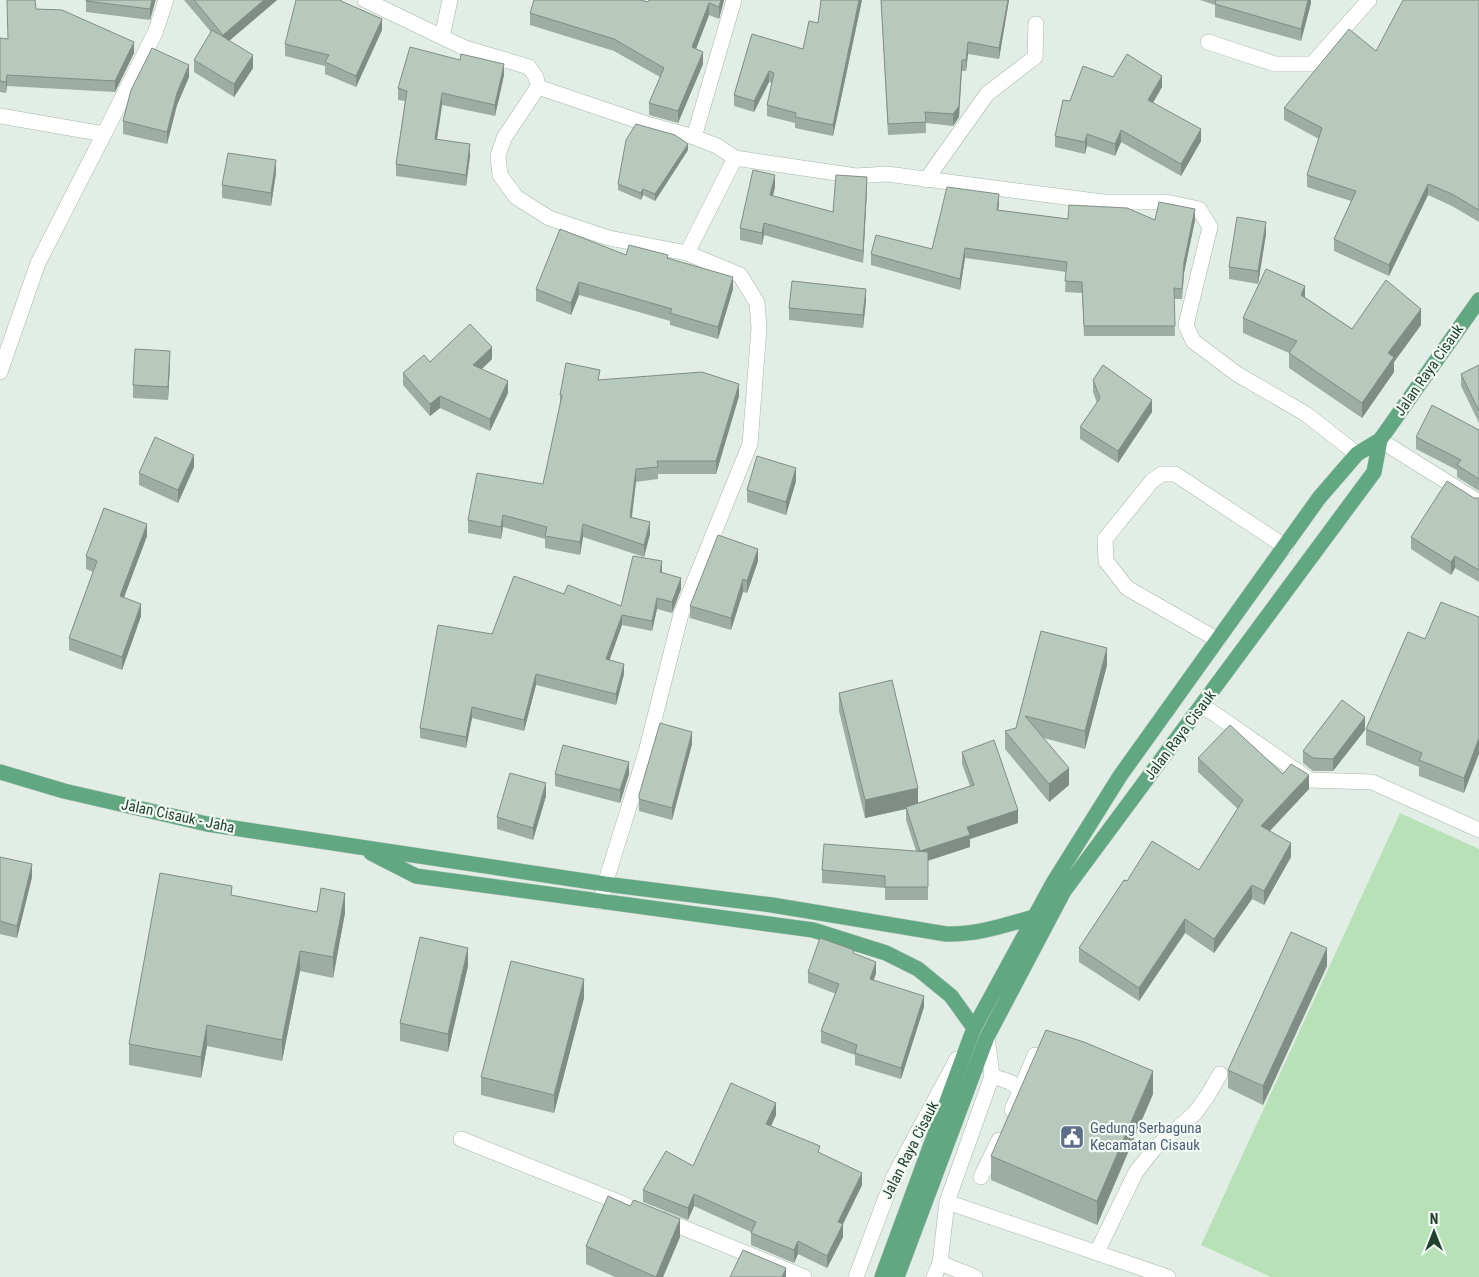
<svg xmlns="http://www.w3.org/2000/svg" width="1479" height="1277" viewBox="0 0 1479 1277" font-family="'Roboto Condensed',sans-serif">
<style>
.green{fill:#b9e1b8}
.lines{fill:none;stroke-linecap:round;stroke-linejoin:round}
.service-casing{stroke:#a4b7ab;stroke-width:16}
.minor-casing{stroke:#a4b7ab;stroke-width:16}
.primary-casing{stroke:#c1cac5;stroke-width:16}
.service{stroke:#fff;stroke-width:15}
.minor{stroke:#fff;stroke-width:15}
.primary{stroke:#61a882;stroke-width:15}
.wall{fill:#9dada3}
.shaded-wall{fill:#808d84}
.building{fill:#b7c9bd;stroke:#808d84}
.labels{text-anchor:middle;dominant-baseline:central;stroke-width:4.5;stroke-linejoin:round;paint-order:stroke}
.street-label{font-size:15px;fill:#20412f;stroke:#f3faf4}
.service-label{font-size:15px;fill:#4e5e75;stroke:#f3faf4;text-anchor:start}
</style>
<rect width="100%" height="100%" fill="#e2eee5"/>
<path class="green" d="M 1400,813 L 1479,849 L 1479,1277 L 1271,1277 L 1201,1245 Z"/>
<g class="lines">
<defs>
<path id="service" d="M 0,372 L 38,263 L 104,134
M 1218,640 L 1127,588 L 1106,561 L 1105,539 L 1152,481 L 1162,474 L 1175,474 L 1286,547
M 992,1076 L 1010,1082 L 1020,1089
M 1012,1110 L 1035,1055
M 461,1139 L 626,1205
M 981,1177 L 999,1140
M 662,1219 L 804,1277
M 1097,1252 L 1136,1172 L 1154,1149 L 1195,1113 L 1208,1095 L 1220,1074
M 940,1263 L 975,1277"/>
<path id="minor" d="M 365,0 L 465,48 L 529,67 L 536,77 L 538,87 L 504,138 L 498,156 L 500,175 L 516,197 L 549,218 L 609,238 L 687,253 L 740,275 L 757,303 L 759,328 L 750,444 L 681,614 L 646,752 L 605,884 L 601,902
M 442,37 L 450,0
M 1208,42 L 1275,64 L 1312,64 L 1369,0
M 538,87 L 647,124 L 694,137 L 717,146 L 735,158 L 856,176 L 887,174 L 1103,202 L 1166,202 L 1199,209 L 1210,227 L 1186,325 L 1193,341 L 1237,374 L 1306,414 L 1357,454
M 0,116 L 104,134 L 155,33 L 166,0
M 694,137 L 734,0
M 926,180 L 987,94 L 1035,57 L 1036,24
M 687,253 L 735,158
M 1380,440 L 1479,502
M 1202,705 L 1310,780 L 1372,782 L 1479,830
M 947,1202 L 1168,1277
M 856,1277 L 894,1176 L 957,1059
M 934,1277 L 940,1263 L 947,1202 L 992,1076 L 987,1037"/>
<path id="primary" d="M 0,772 L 64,791 L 207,824 L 605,884 L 772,905 L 946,934 C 977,935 1005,925 1034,917
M 371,853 L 416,876 L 813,930 L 886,953 L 918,969 L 951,996 L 974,1028
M 882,1277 L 974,1028 L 1053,883 L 1120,776 L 1319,498 L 1357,454 L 1380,440 L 1479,300
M 897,1277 L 987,1037 L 1064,891 L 1374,472 L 1380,440"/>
</defs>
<use href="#service" class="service-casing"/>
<use href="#minor" class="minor-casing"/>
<use href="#primary" class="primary-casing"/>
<use href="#service" class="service"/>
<use href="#minor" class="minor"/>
<use href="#primary" class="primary"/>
</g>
<path class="wall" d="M 86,0 L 155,2 L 150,20 L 86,12 Z
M 184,0 L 277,0 L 229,41 L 253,68 L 234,97 L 194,72 L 194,60 L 211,32 Z
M 724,0 L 719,19 L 709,15 L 696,49 L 703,64 L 678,123 L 649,115 L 649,103 L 660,77 L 614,51 L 530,25 L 530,13 L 648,2 Z
M 821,0 L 862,0 L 833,136 L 795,128 L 795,123 L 767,116 L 767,105 L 772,83 L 769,82 L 754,112 L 734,106 L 734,95 L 752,34 L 803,49 L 818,23 Z
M 881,0 L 1009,0 L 999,59 L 968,54 L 966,71 L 962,71 L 959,117 L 953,126 L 926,123 L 926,133 L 888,135 Z
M 1200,0 L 1311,0 L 1311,3 L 1301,41 L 1215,17 L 1215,5 Z
M 1479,0 L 1479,222 L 1452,206 L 1428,195 L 1389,276 L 1334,251 L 1334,239 L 1351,201 L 1307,187 L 1307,175 L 1319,139 L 1284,120 L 1284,108 L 1376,51 Z
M 344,2 L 382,30 L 356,87 L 325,74 L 325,66 L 285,56 L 285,44 Z
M 36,9 L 134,53 L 115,92 L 7,86 L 6,93 L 0,92 L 0,38 L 8,39 Z
M 504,75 L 495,116 L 442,105 L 437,140 L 470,156 L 466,186 L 396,176 L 396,164 L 405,101 L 398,100 L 398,88 Z
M 189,77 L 177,105 L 167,144 L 123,134 L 123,121 Z
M 1113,77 L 1162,87 L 1153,103 L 1201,141 L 1181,176 L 1121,142 L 1115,156 L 1087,146 L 1085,154 L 1055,147 L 1055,136 L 1070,101 Z
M 688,150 L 655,201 L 643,195 L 641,200 L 618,190 L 618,184 Z
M 276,173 L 271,206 L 222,198 L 222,185 Z
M 775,187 L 773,196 L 833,212 L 867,189 L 863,263 L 764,235 L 762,245 L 740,240 L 740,228 Z
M 999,204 L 998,210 L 1068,219 L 1155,220 L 1195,220 L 1184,273 L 1182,299 L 1174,299 L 1175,336 L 1084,336 L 1082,293 L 1065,292 L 1066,272 L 965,258 L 960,290 L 871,265 L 871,254 L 932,249 Z
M 1266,234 L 1258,284 L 1229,279 L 1229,267 Z
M 626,255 L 668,258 L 733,289 L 718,339 L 670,325 L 670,321 L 579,295 L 571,315 L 536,301 L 536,289 Z
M 1305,297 L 1352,329 L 1421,325 L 1394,362 L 1394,372 L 1362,418 L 1289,368 L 1289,353 L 1243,333 L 1243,318 Z
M 866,301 L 863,328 L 789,320 L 789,308 Z
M 492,359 L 482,369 L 508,393 L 490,431 L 440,408 L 430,416 L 403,385 L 403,373 L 430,362 Z
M 170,364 L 168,400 L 133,398 L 133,385 Z
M 1479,365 L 1479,423 L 1461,386 L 1461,374 Z
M 600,380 L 739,396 L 716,474 L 658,474 L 658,479 L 636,482 L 632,517 L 650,534 L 644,557 L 583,537 L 580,555 L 545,548 L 545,539 L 503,527 L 501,539 L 468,533 L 468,520 L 543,484 L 560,406 L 560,395 Z
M 1093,380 L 1152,412 L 1118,463 L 1080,439 L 1080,427 L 1097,403 L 1093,392 Z
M 1479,430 L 1479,491 L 1457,477 L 1457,470 L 1416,449 L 1416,437 Z
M 194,467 L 178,503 L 139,485 L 139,473 Z
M 796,481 L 786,515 L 747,502 L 747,490 Z
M 1474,498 L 1479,498 L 1479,582 L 1455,568 L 1451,575 L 1411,549 L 1411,537 Z
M 147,536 L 124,597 L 141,616 L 122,670 L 69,650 L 69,638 L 93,572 L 86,569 L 86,556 Z
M 758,561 L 747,593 L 743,592 L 731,630 L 690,618 L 690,606 Z
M 662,573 L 681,589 L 672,613 L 657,609 L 652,631 L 622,625 L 609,660 L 624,674 L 616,705 L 536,685 L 524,731 L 472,718 L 466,748 L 420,738 L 420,728 L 492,634 L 564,594 L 621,606 Z
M 1479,617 L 1464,793 L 1419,776 L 1419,767 L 1366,745 L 1366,729 L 1425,639 Z
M 1041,631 L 1107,665 L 1085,749 L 1044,738 L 1069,785 L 1049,802 L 1005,749 L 1005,731 L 1016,728 Z
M 839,693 L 918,803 L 970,786 L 962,764 L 962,752 L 1018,823 L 970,839 L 970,847 L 928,861 L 928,900 L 885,900 L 885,888 L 822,883 L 822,870 L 916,851 L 906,820 L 906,809 L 865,818 L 839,711 Z
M 1365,730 L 1333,771 L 1313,771 L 1303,763 L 1303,751 Z
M 692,744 L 672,820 L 639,811 L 639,795 Z
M 1198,758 L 1283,774 L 1309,789 L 1270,831 L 1291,857 L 1264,905 L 1252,899 L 1214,953 L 1185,933 L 1139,1001 L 1079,962 L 1079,948 L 1127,881 L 1199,870 L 1238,809 L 1198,772 Z
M 555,774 L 629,774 L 620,803 L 555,786 Z
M 546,796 L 533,840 L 497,829 L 497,817 Z
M 0,857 L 32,877 L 17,938 L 0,934 Z
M 232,896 L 317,912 L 345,913 L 333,978 L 300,971 L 282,1061 L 207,1046 L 201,1078 L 129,1065 L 129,1044 Z
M 854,953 L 876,973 L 874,980 L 924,1007 L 901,1079 L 855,1065 L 855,1055 L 821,1043 L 821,1031 L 836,994 L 808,983 L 808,972 Z
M 468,966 L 448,1052 L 400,1041 L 400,1023 Z
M 1327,966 L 1263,1105 L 1228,1088 L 1228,1070 Z
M 584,998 L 554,1113 L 481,1095 L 481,1077 Z
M 1153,1094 L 1097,1225 L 991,1180 L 991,1156 Z
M 776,1115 L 771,1126 L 820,1154 L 862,1185 L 843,1224 L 843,1237 L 827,1268 L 798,1254 L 794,1263 L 751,1245 L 751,1232 L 694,1206 L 688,1220 L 643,1202 L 643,1190 L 693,1166 Z
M 680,1237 L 663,1277 L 615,1277 L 586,1264 L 586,1246 Z"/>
<path class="shaded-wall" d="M 152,0 L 156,0 L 155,2 L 150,20 L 150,9 Z
M 264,0 L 277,0 L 223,46 L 223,35 Z
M 721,0 L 724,0 L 719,19 L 719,7 Z
M 859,0 L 862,0 L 833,136 L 833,125 Z
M 1008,0 L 1009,0 L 999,59 L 999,48 Z
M 1308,0 L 1311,0 L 1311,3 L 1301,41 L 1301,29 Z
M 709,3 L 709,15 L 692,59 L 692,47 Z
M 382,19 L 382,30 L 356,87 L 356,76 Z
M 134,42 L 134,53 L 115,92 L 115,81 Z
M 968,42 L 968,54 L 966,71 L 966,60 Z
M 703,52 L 703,64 L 678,123 L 678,111 Z
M 253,55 L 253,68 L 234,97 L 234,84 Z
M 962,60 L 959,117 L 953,126 L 953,114 Z
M 504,64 L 504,75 L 495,116 L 495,105 Z
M 189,65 L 189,77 L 177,105 L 167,144 L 167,132 L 177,93 Z
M 769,71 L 769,82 L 754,112 L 754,101 Z
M 7,75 L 7,86 L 6,93 L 6,82 Z
M 1162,76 L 1162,87 L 1148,111 L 1148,100 Z
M 442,93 L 442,105 L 435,151 L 435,139 Z
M 1201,129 L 1201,141 L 1181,176 L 1181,164 Z
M 1121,130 L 1121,142 L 1115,156 L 1115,144 Z
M 1087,134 L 1087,146 L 1085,154 L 1085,142 Z
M 470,144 L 470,156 L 466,186 L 466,175 Z
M 688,144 L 688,150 L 655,201 L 655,194 Z
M 276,160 L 276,173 L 271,206 L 271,193 Z
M 775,175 L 775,187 L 770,207 L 770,195 Z
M 867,177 L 867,189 L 863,263 L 863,251 Z
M 1428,184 L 1428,195 L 1389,276 L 1389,265 Z
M 643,189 L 643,195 L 641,200 L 641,193 Z
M 999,194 L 999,204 L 997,220 L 997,210 Z
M 1195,209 L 1195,220 L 1184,273 L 1182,299 L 1184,262 Z
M 1266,222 L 1266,234 L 1258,284 L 1258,271 Z
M 764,223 L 764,235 L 762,245 L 762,233 Z
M 965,248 L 965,258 L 960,290 L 960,279 Z
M 733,277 L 733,289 L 718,339 L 718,327 Z
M 579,282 L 579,295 L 571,315 L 571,303 Z
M 1305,286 L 1305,302 L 1301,295 Z
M 866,289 L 866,301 L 863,328 L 863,315 Z
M 1421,309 L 1421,325 L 1394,362 L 1394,372 L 1362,418 L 1362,403 L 1388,353 Z
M 492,347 L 492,359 L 473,377 L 473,365 Z
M 170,351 L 170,364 L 168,400 L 168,387 Z
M 508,381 L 508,393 L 490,431 L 490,419 Z
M 739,384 L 739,396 L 716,474 L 716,461 Z
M 440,396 L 440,408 L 430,416 L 430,404 Z
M 1152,400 L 1152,412 L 1118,463 L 1118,451 Z
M 194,455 L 194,467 L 178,503 L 178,490 Z
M 796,468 L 796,481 L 786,515 L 786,502 Z
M 636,469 L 636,482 L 630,529 L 630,517 Z
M 503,515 L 503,527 L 501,539 L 501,527 Z
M 650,522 L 650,534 L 644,557 L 644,545 Z
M 147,524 L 147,536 L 120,608 L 120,596 Z
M 583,524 L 583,537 L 580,555 L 580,542 Z
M 758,549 L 758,561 L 747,593 L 747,581 Z
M 1455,556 L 1455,568 L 1451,575 L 1451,562 Z
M 662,561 L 662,572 L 660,583 L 660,572 Z
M 681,578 L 681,589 L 672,613 L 672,602 Z
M 743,579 L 743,592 L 731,630 L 731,618 Z
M 657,598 L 657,609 L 652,631 L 652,621 Z
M 141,604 L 141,616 L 122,670 L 122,657 Z
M 622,615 L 622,625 L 606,670 L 606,659 Z
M 1107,648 L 1107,665 L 1085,749 L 1085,731 Z
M 624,664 L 624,674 L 616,705 L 616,694 Z
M 536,674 L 536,685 L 524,731 L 524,720 Z
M 472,707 L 472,718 L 466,748 L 466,737 Z
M 1365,717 L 1365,730 L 1333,771 L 1333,759 Z
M 692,732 L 692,744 L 672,820 L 672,808 Z
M 1479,738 L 1479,754 L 1464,793 L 1464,778 Z
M 629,762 L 629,774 L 620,803 L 620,790 Z
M 1069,768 L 1069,785 L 1049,802 L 1049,784 Z
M 1309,775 L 1309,789 L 1261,840 L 1261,826 Z
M 546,783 L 546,796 L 533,840 L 533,828 Z
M 918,788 L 918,806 L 865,818 L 865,800 Z
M 1018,810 L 1018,823 L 970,839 L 970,847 L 920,863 L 920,851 L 967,827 Z
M 1291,843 L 1291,857 L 1264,905 L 1264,891 Z
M 32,864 L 32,877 L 17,938 L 17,926 Z
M 1252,885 L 1252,899 L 1214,953 L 1214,939 Z
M 345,893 L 345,913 L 333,978 L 333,957 Z
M 1185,919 L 1185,933 L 1139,1001 L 1139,988 Z
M 468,948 L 468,966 L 448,1052 L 448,1034 Z
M 1327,948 L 1327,966 L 1263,1105 L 1263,1086 Z
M 300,951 L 300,971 L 282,1061 L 282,1040 Z
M 876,962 L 876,973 L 870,990 L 870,979 Z
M 584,979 L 584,998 L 554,1113 L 554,1095 Z
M 924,996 L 924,1007 L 901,1079 L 901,1068 Z
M 207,1025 L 207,1046 L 201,1078 L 201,1057 Z
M 1153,1071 L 1153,1094 L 1097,1225 L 1097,1201 Z
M 776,1103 L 776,1115 L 766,1137 L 766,1124 Z
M 862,1173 L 862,1185 L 843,1224 L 843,1237 L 827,1268 L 827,1256 L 838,1222 Z
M 694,1194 L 694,1206 L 688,1220 L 688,1208 Z
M 680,1219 L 680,1237 L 663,1277 L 656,1277 Z
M 798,1241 L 798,1254 L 794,1263 L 794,1250 Z
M 786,1268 L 786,1277 L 782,1277 Z"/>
<path class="building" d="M 7,0 L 35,0 L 36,9 L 62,10 L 134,42 L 115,81 L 7,75 L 6,82 L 0,81 L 0,38 L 8,39 Z
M 86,0 L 152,0 L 150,9 L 86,1 Z
M 194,0 L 264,0 L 223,35 Z
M 296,0 L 341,0 L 341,1 L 382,19 L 356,76 L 325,62 L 329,55 L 285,44 Z
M 534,0 L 640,0 L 648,2 L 649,0 L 721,0 L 719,7 L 709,3 L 692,47 L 703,52 L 678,111 L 649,103 L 664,68 L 614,39 L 530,13 Z
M 821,0 L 859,0 L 833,125 L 795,117 L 796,113 L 767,105 L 774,73 L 769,71 L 754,101 L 734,95 L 752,34 L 803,49 L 809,21 L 818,23 Z
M 881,0 L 1008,0 L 999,48 L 968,42 L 966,60 L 962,60 L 959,106 L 953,114 L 925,112 L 926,122 L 888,124 Z
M 1216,0 L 1308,0 L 1301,29 L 1215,4 Z
M 1403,0 L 1479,0 L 1479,210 L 1452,194 L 1428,184 L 1389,265 L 1334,239 L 1356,191 L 1307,175 L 1322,128 L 1284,108 L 1349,29 L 1376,51 Z
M 212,30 L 253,55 L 234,84 L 194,60 Z
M 410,47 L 460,60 L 461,54 L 504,64 L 495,105 L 442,93 L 435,139 L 470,144 L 466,175 L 396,164 L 407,91 L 398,88 Z
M 152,48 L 189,65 L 177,93 L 167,132 L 123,121 L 131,90 Z
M 1127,54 L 1162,76 L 1148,100 L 1201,129 L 1181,164 L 1121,130 L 1115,144 L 1087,134 L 1085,142 L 1055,136 L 1063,100 L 1070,101 L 1083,66 L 1113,77 Z
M 636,124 L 675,135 L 688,144 L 655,194 L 643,189 L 641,193 L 618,184 L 626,140 Z
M 228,153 L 276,160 L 271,193 L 222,185 Z
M 753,170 L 775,175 L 770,195 L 833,212 L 836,175 L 867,177 L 863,251 L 764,223 L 762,233 L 740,228 Z
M 947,187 L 999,194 L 997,210 L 1068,219 L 1069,205 L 1127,208 L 1155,220 L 1159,202 L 1195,209 L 1184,262 L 1182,289 L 1174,288 L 1175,326 L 1084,326 L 1082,282 L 1065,281 L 1067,262 L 965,248 L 960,279 L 871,254 L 876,235 L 932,249 Z
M 1237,217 L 1266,222 L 1258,271 L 1229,267 Z
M 560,229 L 626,255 L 629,245 L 668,255 L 667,258 L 733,277 L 718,327 L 670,313 L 672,309 L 579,282 L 571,303 L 536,289 Z
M 1266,269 L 1305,286 L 1301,295 L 1352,329 L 1386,280 L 1421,309 L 1388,353 L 1394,357 L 1362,403 L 1289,353 L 1297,341 L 1243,318 Z
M 792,281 L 866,289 L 863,315 L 789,308 Z
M 470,324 L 492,347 L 473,365 L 508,381 L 490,419 L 440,396 L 430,404 L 403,373 L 424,355 L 430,362 Z
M 135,349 L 170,351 L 168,387 L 133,385 Z
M 566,363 L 600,370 L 598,380 L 702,372 L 739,384 L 716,461 L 657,461 L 658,467 L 636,469 L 630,517 L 650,522 L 644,545 L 583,524 L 580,542 L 545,536 L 547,527 L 503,515 L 501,527 L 468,520 L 477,473 L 543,484 L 562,395 L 560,395 Z
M 1103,365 L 1152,400 L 1118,451 L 1080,427 L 1100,398 L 1093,380 Z
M 1479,365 L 1479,411 L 1461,374 Z
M 1432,405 L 1479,430 L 1479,479 L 1457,465 L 1461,460 L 1416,437 Z
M 155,437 L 194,455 L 178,490 L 139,473 Z
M 757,456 L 796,468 L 786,502 L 747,490 Z
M 1447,481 L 1474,498 L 1479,498 L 1479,570 L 1455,556 L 1451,562 L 1411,537 Z
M 104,508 L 147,524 L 120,596 L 141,604 L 122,657 L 69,638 L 97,561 L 86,556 Z
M 718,535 L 758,549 L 747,581 L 743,579 L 731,618 L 690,606 Z
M 633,556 L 662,561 L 660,572 L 681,578 L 672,602 L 657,598 L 652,621 L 622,615 L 606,659 L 624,664 L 616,694 L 536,674 L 524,720 L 472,707 L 466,737 L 420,728 L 438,625 L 492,634 L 514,576 L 564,594 L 568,585 L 621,606 Z
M 1441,602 L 1479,617 L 1479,738 L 1464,778 L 1419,760 L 1422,753 L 1366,729 L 1408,632 L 1425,639 Z
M 1041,631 L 1107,648 L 1085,731 L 1025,716 L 1069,768 L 1049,784 L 1005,731 L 1016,728 Z
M 892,680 L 918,788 L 865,800 L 839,693 Z
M 1342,700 L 1365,717 L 1333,759 L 1313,758 L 1303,751 Z
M 660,723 L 692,732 L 672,808 L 639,799 L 639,795 Z
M 1230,725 L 1283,774 L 1291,764 L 1309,775 L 1261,826 L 1291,843 L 1264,891 L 1252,885 L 1214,939 L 1185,919 L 1139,988 L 1079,948 L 1124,880 L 1127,881 L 1152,841 L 1199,870 L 1243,800 L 1198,758 Z
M 994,740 L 1018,810 L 967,827 L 970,835 L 920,851 L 906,807 L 974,785 L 962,752 Z
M 563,745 L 629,762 L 620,790 L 555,774 Z
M 510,773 L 546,783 L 533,828 L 497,817 Z
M 824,844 L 928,852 L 928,887 L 885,887 L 885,876 L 822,870 Z
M 0,857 L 32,864 L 17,926 L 0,921 Z
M 160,873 L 232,886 L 231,895 L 317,912 L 321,888 L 345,893 L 333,957 L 300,951 L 282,1040 L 207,1025 L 201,1057 L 129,1044 Z
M 1291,932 L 1327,948 L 1263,1086 L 1228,1070 Z
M 420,937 L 468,948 L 448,1034 L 400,1023 Z
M 820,938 L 854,950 L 853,953 L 876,962 L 870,979 L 924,996 L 901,1068 L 855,1053 L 857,1045 L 821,1031 L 839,984 L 808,972 Z
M 511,961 L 584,979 L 554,1095 L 481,1077 Z
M 1046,1030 L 1084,1042 L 1153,1071 L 1097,1201 L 991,1156 Z
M 731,1083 L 776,1103 L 766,1124 L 820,1146 L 818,1152 L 862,1173 L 838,1222 L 843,1224 L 827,1256 L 798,1241 L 794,1250 L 751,1233 L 756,1222 L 694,1194 L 688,1208 L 643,1190 L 666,1151 L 693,1166 Z
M 608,1196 L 630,1206 L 634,1200 L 680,1219 L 656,1277 L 586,1246 Z
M 743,1250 L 786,1268 L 782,1277 L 730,1277 Z"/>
<defs>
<symbol id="civic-square" viewBox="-11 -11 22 22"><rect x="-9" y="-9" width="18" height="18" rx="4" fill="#5c6f8a" stroke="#f3faf4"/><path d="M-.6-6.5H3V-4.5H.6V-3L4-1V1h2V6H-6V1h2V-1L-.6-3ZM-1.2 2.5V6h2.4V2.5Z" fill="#fff"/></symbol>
</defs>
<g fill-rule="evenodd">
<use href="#civic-square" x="1058" y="1123" width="28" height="28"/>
</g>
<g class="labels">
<g class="street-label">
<text transform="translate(1429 370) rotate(-55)">Jalan Raya Cisauk</text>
<text transform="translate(1180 735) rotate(-53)">Jalan Raya Cisauk</text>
<text transform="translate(178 816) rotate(12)">Jalan Cisauk - Jaha</text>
<text transform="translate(910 1150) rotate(-63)">Jalan Raya Cisauk</text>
</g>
<g class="service-label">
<text x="1090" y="1128">Gedung Serbaguna<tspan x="1090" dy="17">Kecamatan Cisauk</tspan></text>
</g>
</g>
<g transform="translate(1434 1232)" stroke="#f3faf4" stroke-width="4" paint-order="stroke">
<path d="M0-4L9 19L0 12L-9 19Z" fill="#20412f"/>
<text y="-8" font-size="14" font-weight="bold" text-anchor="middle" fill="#20412f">N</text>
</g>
</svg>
